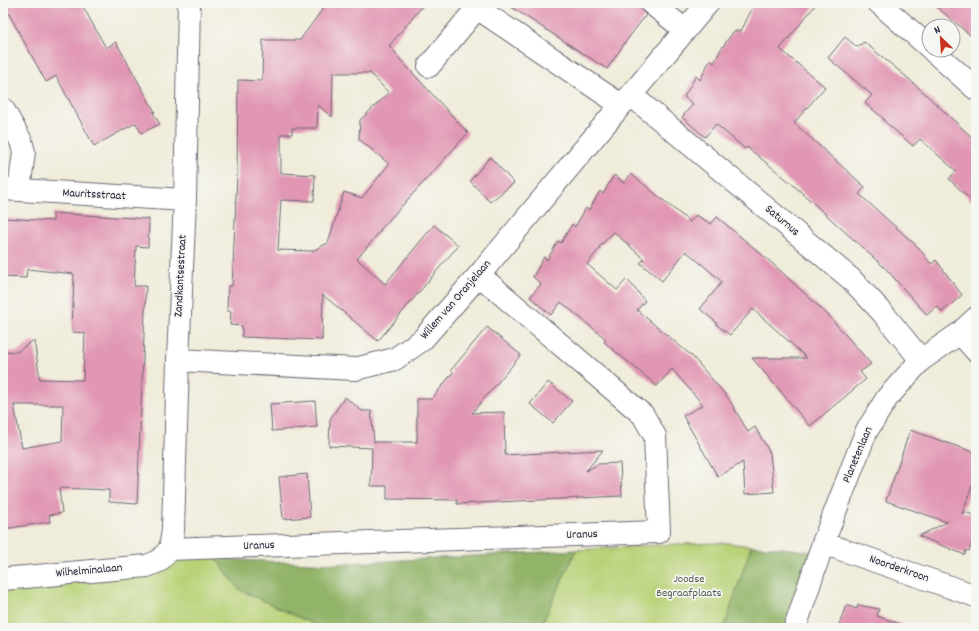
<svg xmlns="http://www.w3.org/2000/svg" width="979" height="631" viewBox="0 0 979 631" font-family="Dekko,sans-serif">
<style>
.green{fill:#b9d278;stroke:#6e7a5a}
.forest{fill:#92b468;stroke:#5a6b52}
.building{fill:#e196b3;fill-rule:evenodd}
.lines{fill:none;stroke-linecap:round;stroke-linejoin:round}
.minor-casing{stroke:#6a6973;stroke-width:24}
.minor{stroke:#fff;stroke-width:22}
.labels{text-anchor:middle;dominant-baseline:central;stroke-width:3.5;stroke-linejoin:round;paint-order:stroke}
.street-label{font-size:12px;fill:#22223b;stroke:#f6f6f2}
.park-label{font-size:12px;fill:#4f574d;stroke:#f6f6f2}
</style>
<rect width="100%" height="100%" fill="#f6f6f2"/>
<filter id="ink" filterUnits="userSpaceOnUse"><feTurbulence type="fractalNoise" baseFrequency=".025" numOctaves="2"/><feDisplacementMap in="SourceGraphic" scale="8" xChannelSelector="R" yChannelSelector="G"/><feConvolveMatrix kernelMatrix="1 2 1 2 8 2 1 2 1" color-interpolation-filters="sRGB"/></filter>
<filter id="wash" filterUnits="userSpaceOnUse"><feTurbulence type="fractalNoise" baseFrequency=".012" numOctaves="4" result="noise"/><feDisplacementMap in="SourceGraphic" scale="16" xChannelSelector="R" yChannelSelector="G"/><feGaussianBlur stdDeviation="0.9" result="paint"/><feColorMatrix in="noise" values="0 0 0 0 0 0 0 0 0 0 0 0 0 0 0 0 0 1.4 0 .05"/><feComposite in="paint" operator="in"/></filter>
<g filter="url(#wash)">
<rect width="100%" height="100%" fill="#f0ecda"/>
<path class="green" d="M 728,543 L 751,546 L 724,628 L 540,628 L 576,550 L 676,544 Z
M 213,555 L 240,590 L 322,628 L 72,628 L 70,623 L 37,628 L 3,628 L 3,591 L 50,586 L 175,556 Z"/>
<path class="forest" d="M 751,546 L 782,548 L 812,552 L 785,628 L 724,628 Z
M 576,550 L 540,628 L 322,628 L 240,590 L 213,555 L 234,560 L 337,564 Z"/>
<g id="blocks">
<path class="building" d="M 3,3 L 81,3 L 106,48 L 116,42 L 155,112 L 153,113 L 160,124 L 141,133 L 136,123 L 94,146 L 56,76 L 46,82 Z
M 327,3 L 425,3 L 389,46 L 397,54 L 396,55 L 468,133 L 380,230 L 381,230 L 357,259 L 385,284 L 434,225 L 459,246 L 451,254 L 378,341 L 323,295 L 322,340 L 242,337 L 242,326 L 230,325 L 231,311 L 227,311 L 228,286 L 232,286 L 233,267 L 237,174 L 238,80 L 262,81 L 263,40 L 300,40 ZM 333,73 L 370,73 L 389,93 L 360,120 L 359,139 L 389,164 L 362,198 L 344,192 L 328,243 L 312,251 L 278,250 L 281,200 L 314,201 L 315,175 L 281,173 L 281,134 L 292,134 L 292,128 L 317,128 L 318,105 L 332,117 Z
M 505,3 L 639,3 L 640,8 L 646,15 L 624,44 L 607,69 Z
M 755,3 L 817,3 L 780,49 L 825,87 L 794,123 L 865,187 L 859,194 L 919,248 L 931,264 L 936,260 L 962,295 L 942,312 L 937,306 L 927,315 L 886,269 L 791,183 L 747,147 L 745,149 L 716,124 L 705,137 L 682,117 L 693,104 L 684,97 L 696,76 L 700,80 L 710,60 L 714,63 L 721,49 L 734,31 L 741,31 Z
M 932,3 L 976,3 L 976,40 Z
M 845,37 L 857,47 L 864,42 L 909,79 L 976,141 L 976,205 L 949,179 L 956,171 L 920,139 L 913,146 L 883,120 L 884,119 L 865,103 L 872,95 L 828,58 Z
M 490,157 L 514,183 L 490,202 L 470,181 Z
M 631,174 L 690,222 L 696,215 L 711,224 L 717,217 L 773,264 L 829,316 L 871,364 L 860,372 L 866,379 L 810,426 L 752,358 L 807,358 L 753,309 L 730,335 L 717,325 L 717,323 L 700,309 L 722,282 L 718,278 L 686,251 L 662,281 L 640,263 L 644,259 L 614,232 L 599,247 L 600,248 L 587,264 L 617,290 L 627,279 L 645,301 L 637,310 L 692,356 L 729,399 L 748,432 L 755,427 L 770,453 L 774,492 L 745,494 L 743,462 L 718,477 L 683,416 L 703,405 L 672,369 L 657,386 L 604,342 L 606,339 L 561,302 L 551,315 L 530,297 L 541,284 L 533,277 L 544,257 L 547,260 L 558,241 L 561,243 L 572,224 L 575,227 L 586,208 L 589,210 L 600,191 L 603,194 L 614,175 L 624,183 Z
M 53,213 L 149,219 L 148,247 L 136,246 L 134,286 L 146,286 L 137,504 L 109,502 L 109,490 L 59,488 L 62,513 L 49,515 L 50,522 L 3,529 L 3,351 L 17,352 L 34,340 L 40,379 L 83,380 L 85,333 L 72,332 L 74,274 L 27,269 L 26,278 L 3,277 L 3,218 L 53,221 ZM 14,405 L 63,405 L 62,441 L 22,448 Z
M 487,327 L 521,355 L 472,413 L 504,412 L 505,455 L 603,450 L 586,471 L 598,464 L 620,463 L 622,496 L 457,504 L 457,500 L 387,499 L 387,486 L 371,486 L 372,448 L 329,446 L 330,419 L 345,397 L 362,411 L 371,411 L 374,442 L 417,442 L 417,399 L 432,399 L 453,372 L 451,370 Z
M 548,382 L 572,401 L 553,423 L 530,404 Z
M 315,401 L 317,427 L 272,431 L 270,404 Z
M 910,430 L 976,453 L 976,475 L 962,514 L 965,512 L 976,516 L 976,530 L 969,551 L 966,550 L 965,555 L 919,536 L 947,522 L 886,501 Z
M 307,474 L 310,517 L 283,519 L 279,477 Z
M 846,605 L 857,609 L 858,605 L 879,609 L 877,616 L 903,625 L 902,628 L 838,628 Z"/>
</g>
</g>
<g filter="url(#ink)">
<use href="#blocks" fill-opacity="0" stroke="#6a6973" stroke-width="1"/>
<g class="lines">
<defs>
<path id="minor" d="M 651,3 L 685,30
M 879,3 L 929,47
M 932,50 L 976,89
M 429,66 L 477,8 L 621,105
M 631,95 L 851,279 L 882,312 L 921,360
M 3,109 L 21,141 L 24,152 L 19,190
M 3,189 L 185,200
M 960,333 L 976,351
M 178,360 L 355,369 L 395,359 L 422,340 L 479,275 L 621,105 L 631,95 L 708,3
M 823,543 L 976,596
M 170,549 L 659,532 L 655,436 L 643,415 L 479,275
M 3,579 L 147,566 L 159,561 L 170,549 L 173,530 L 178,360 L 185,200 L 189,3
M 795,628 L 823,543 L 866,432 L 887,398 L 921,360 L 960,333 L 976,318"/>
</defs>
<use href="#minor" class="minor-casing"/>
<use href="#minor" class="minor"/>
</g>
</g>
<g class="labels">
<g class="street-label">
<text transform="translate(94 195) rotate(3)">Mauritsstraat</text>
<text transform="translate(782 221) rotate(40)">Saturnus</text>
<text transform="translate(181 276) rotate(-87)">Zandkantsestraat</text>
<text transform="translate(456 300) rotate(-49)">Willem van Oranjelaan</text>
<text transform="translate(858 455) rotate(-67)">Planetenlaan</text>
<text transform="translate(582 535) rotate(-2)">Uranus</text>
<text transform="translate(259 546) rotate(-2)">Uranus</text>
<text transform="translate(899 569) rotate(19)">Noorderkroon</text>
<text transform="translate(89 571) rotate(-5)">Wilhelminalaan</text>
</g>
<g class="park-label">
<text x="689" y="579">Joodse<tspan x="689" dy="14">Begraafplaats</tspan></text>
</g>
</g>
<rect width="979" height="631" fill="none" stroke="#f6f6f2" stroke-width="16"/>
<g transform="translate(941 38) rotate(335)"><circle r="19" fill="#f6f6f2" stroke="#a1a1a9"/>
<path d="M0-3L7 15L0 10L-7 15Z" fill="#c8321e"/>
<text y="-6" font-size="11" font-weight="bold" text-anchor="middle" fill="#22223b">N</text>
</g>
</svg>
